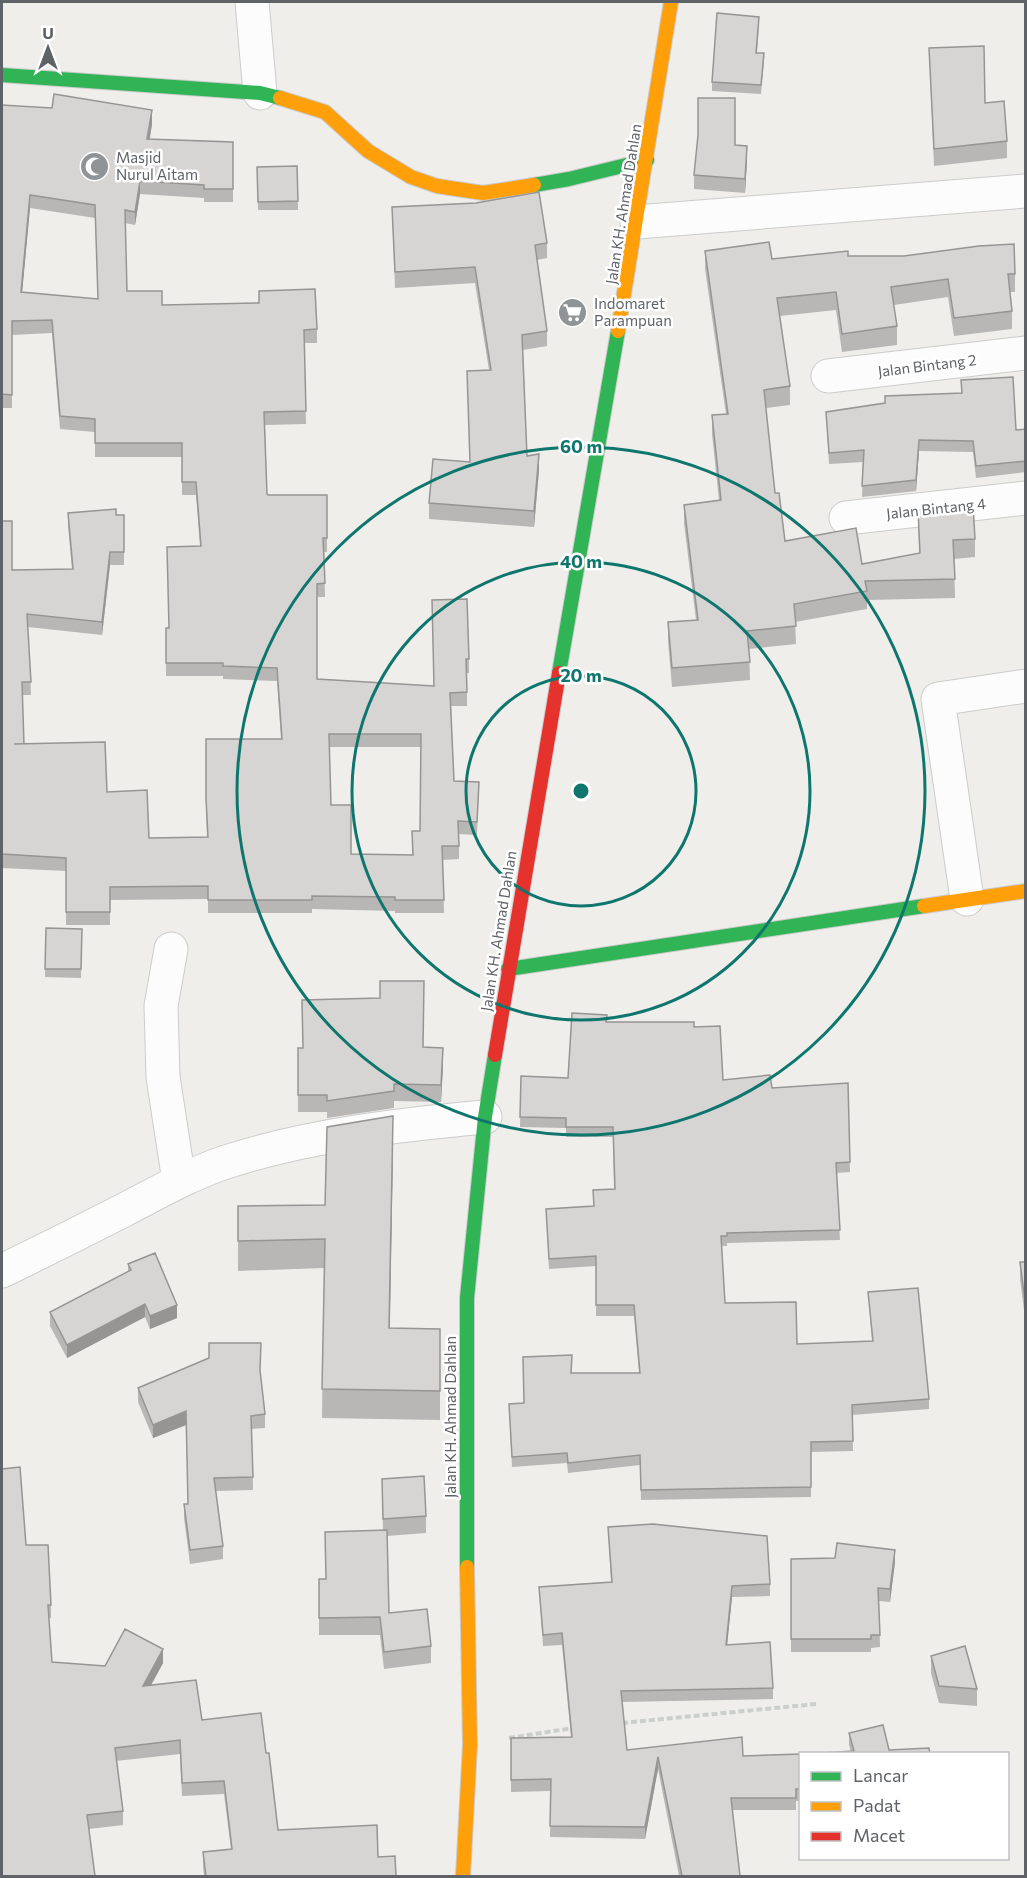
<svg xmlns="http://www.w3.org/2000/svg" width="1027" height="1878" viewBox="0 0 1027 1878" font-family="Commissioner,sans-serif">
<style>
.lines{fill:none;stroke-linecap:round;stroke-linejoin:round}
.street-casing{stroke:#cbcccc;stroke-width:35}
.fast-casing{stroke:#cacacb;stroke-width:16}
.slow-casing{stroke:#cacacb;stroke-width:16}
.jam-casing{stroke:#cacacb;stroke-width:16}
.path{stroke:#cacfcc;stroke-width:4;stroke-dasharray:6 3;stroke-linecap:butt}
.street{stroke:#fdfcfc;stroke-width:33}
.fast{stroke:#30b455;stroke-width:14}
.slow{stroke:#ff9f0a;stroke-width:14}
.jam{stroke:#e5322d;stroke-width:14}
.wall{fill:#b8b7b5;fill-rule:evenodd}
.shaded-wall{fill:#969594}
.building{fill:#d6d5d3;stroke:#969594;stroke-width:1.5;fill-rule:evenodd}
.ring{fill:none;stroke:#0f766e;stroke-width:3}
.labels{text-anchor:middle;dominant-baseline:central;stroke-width:5;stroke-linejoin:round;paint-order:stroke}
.poi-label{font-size:15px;fill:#5f6368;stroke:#fff;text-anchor:start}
.street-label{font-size:15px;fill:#5f6368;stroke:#fff}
.centre{fill:#0f766e;stroke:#fff;stroke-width:3}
.ring-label{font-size:18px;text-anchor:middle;font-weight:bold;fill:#0f766e;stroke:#fff;stroke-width:5;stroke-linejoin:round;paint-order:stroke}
</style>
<rect width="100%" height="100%" fill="#efeeea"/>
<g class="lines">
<defs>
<path id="street" d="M 252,2 L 260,93
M 637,222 L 1026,191
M 828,376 L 1026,353
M 846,518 L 1026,498
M 967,899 L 938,699 L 1026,686
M 171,949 L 161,1006 L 163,1077 L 179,1181
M 2,1271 C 43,1251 83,1231 124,1210 C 157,1193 190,1174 226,1162 C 310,1135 397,1125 485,1117"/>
<path id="fast" d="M 2,75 L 260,93 L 280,98
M 534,185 L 569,179 L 647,160
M 559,673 L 618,331
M 508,969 L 924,906
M 467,1567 L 467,1298 L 485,1117 L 495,1055"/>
<path id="slow" d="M 280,98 L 325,112 L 368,151 L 411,177 L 437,186 L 483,193 L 534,185
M 618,331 L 671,2
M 924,906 L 1026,891
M 463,1876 L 470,1745 L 467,1567"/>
<path id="jam" d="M 495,1055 L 559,673"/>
</defs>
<use href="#street" class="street-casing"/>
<use href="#fast" class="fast-casing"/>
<use href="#slow" class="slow-casing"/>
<use href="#jam" class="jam-casing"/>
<path class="path" d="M 622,1723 L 816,1704
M 509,1738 L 573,1728"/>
<use href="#street" class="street"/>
<use href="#fast" class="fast"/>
<use href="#slow" class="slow"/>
<use href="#jam" class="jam"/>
</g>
<path class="wall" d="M 759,26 L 757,53 L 764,62 L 761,94 L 712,91 L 712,82 Z
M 929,48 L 985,103 L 1007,141 L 1007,158 L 934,166 Z
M 2,105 L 152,124 L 150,139 L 233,142 L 233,202 L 204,202 L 204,198 L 140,194 L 135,225 L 125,223 L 127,291 L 162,305 L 259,303 L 259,291 L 317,329 L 317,343 L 304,343 L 306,424 L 265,425 L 267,494 L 268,495 L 327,495 L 327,552 L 324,552 L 325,597 L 317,597 L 317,679 L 434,686 L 432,613 L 469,659 L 469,673 L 467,673 L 467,706 L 451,706 L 454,781 L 479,782 L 477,835 L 459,834 L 459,859 L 443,860 L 444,913 L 395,913 L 395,911 L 312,909 L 312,913 L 208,913 L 208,899 L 110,900 L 110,925 L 66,925 L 66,871 L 2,868 L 12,570 L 72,569 L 68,526 L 68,513 L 124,515 L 124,565 L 110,565 L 102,635 L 28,627 L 31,695 L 22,695 L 24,744 L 107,792 L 149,838 L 207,837 L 206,812 L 206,739 L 281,739 L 277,681 L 223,679 L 223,676 L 166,676 L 166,628 L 169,628 L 200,546 L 196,495 L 182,495 L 182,457 L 95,457 L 95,432 L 60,429 L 52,333 L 12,335 L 12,408 L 2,408 ZM 30,208 L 95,218 L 98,299 L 22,292 ZM 329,747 L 421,747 L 420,831 L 412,831 L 412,855 L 351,854 L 331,805 Z
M 735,145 L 747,160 L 745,193 L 694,189 L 694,175 Z
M 297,166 L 298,210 L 258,210 L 257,167 Z
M 392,207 L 547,243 L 547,258 L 537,260 L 547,331 L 547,346 L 523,350 L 527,456 L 539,470 L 534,527 L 429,519 L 429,503 L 470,462 L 467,371 L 489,370 L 475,283 L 395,288 Z
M 705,251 L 772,259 L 848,256 L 1015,274 L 1015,292 L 1010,292 L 1012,311 L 1012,329 L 954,336 L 948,297 L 894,305 L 897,326 L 897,345 L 842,352 L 836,310 L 780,316 L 790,386 L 790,405 L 766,408 L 775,493 L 785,541 L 862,564 L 919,553 L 918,510 L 975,539 L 975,557 L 954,559 L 955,598 L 867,600 L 867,609 L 795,622 L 796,644 L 749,649 L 750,680 L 672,687 L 668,641 L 668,622 L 696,620 L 684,523 L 684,505 L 719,500 L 712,434 L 712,415 L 726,414 L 705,269 Z
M 961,380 L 1016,430 L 1026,429 L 1026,472 L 976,478 L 973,452 L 919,451 L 916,491 L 862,497 L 863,462 L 829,464 L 826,412 L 961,393 Z
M 46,928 L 82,929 L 81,978 L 45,977 Z
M 302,1000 L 424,1047 L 443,1065 L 441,1102 L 394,1101 L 394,1108 L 327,1118 L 327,1112 L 298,1112 L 298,1048 L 303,1048 Z
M 607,1022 L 694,1027 L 723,1080 L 772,1088 L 848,1083 L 850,1172 L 836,1173 L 840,1240 L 727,1243 L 727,1246 L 721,1246 L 725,1303 L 797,1344 L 872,1341 L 868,1292 L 929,1399 L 929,1409 L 852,1415 L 853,1451 L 811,1452 L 811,1497 L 641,1500 L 640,1465 L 568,1473 L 567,1463 L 512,1467 L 509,1404 L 524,1403 L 571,1373 L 639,1373 L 634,1316 L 596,1316 L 596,1266 L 549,1269 L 546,1209 L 593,1206 L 593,1190 L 614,1189 L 613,1137 L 566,1137 L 566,1128 L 520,1127 L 521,1076 L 568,1078 Z
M 393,1146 L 390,1328 L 440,1329 L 440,1420 L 322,1418 L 324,1268 L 238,1271 L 238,1206 L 325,1205 Z
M 1020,1262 L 1026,1262 L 1025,1318 L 1020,1279 Z
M 128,1264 L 177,1318 L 150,1329 L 145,1317 L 67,1358 L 50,1326 L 50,1312 L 128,1272 Z
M 260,1372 L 265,1414 L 265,1428 L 252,1429 L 253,1490 L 216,1491 L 223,1546 L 223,1559 L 190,1564 L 184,1518 L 184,1504 L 188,1504 L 186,1425 L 153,1438 L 138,1402 L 138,1388 Z
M 20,1467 L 26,1545 L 48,1545 L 51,1605 L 51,1618 L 49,1618 L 52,1662 L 105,1666 L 125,1629 L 163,1649 L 163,1663 L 151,1685 L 196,1680 L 202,1720 L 261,1713 L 266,1753 L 269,1753 L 278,1830 L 377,1825 L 378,1857 L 395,1856 L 396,1876 L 204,1876 L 203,1866 L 203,1852 L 231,1849 L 224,1794 L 182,1796 L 180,1754 L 116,1761 L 123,1811 L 123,1825 L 89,1829 L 95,1876 L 2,1876 L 2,1469 Z
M 382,1479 L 426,1516 L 426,1533 L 387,1536 L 389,1613 L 431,1646 L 431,1663 L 384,1669 L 380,1635 L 319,1635 L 319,1579 L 326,1579 L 383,1530 Z
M 608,1527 L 770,1584 L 770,1596 L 732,1597 L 727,1645 L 773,1688 L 773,1699 L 622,1702 L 627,1750 L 743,1756 L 801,1754 L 801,1801 L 796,1801 L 796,1810 L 732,1810 L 740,1876 L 679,1876 L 658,1769 L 645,1839 L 550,1837 L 551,1791 L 511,1792 L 511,1738 L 571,1737 L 562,1645 L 543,1646 L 539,1587 L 611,1582 Z
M 791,1559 L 895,1562 L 890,1602 L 879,1601 L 880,1647 L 871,1648 L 871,1652 L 791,1652 Z
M 931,1656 L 977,1689 L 977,1706 L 939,1703 L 931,1673 Z
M 849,1733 L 889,1750 L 851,1752 L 849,1745 Z"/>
<path class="shaded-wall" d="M 152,110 L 152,124 L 147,152 L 147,139 Z
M 747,146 L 747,160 L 745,193 L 745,179 Z
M 140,181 L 140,194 L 135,225 L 135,212 Z
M 30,195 L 30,208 L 21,305 L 21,292 Z
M 919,440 L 919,451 L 916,491 L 916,480 Z
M 539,454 L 539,470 L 534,527 L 534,511 Z
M 110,552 L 110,565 L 102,635 L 102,622 Z
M 443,1048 L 443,1065 L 441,1102 L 441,1085 Z
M 393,1116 L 393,1146 L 389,1357 L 389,1328 Z
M 145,1304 L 145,1317 L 67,1358 L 67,1345 Z
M 177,1305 L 177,1318 L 150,1329 L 150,1316 Z
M 186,1411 L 186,1425 L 153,1438 L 153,1425 Z
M 895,1550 L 895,1562 L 890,1602 L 890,1589 Z
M 732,1586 L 732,1597 L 726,1656 L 726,1645 Z
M 163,1649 L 163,1663 L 143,1700 L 143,1686 Z
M 658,1757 L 658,1769 L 645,1839 L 645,1827 Z"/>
<path class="building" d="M 717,13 L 759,17 L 756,53 L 764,53 L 761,85 L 712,82 Z
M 984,46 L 985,103 L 1004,101 L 1007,141 L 934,149 L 929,48 Z
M 54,94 L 152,110 L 147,139 L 233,142 L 233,189 L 204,189 L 204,185 L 140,181 L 135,212 L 125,210 L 127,291 L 162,291 L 162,305 L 259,303 L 259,291 L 315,289 L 317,329 L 304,330 L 306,411 L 264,412 L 267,494 L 268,495 L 327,495 L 327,538 L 323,538 L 325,583 L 317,584 L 317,679 L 434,686 L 432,600 L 467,599 L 469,659 L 466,659 L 467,692 L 450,693 L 454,781 L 479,782 L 477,822 L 458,821 L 459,846 L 442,846 L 444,900 L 395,900 L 395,897 L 312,896 L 312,900 L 208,900 L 208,886 L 110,887 L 110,912 L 66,912 L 66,858 L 2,854 L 2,521 L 12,521 L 12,570 L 73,569 L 68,513 L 116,509 L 116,515 L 124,515 L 124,552 L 110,552 L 102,622 L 27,614 L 31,682 L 22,682 L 24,744 L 14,744 L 105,742 L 107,792 L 147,790 L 149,838 L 208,837 L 206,799 L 206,739 L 282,739 L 277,668 L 223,666 L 223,663 L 166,663 L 166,628 L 169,628 L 167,547 L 201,546 L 196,482 L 182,482 L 182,443 L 95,443 L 95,419 L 60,416 L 52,320 L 12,321 L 12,395 L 2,394 L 2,105 L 52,108 ZM 30,195 L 95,205 L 98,299 L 21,292 ZM 329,734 L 421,734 L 420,831 L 412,831 L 413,855 L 351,854 L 351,805 L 331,805 Z
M 698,98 L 735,98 L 735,145 L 747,146 L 745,179 L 694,175 L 698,135 Z
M 297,166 L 298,201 L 258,202 L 257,167 Z
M 539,192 L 547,243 L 535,245 L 547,331 L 522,335 L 527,456 L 539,454 L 534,511 L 429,503 L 433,459 L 470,462 L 467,371 L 491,370 L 475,267 L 395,272 L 392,207 L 476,203 Z
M 769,242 L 772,259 L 848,251 L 848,256 L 904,256 L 979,246 L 1014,244 L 1015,274 L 1008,274 L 1012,311 L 954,318 L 948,279 L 891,287 L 897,326 L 842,334 L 836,292 L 777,298 L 790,386 L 764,390 L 775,493 L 779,493 L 785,541 L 856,528 L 862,564 L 920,553 L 918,510 L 973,505 L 975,539 L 953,540 L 955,579 L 865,581 L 867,591 L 794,604 L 796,626 L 747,631 L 750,662 L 672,668 L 668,622 L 698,620 L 684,505 L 721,500 L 712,415 L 728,414 L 705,251 Z
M 1013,377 L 1016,430 L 1026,429 L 1026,461 L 976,466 L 973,441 L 919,440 L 916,480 L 862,486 L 864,450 L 829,453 L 826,412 L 885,403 L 885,396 L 962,393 L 961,380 Z
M 46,928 L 82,929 L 81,969 L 45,969 Z
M 380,981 L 424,981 L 423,1047 L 443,1048 L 441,1085 L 394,1084 L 394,1091 L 327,1101 L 327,1095 L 298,1095 L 298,1048 L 303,1048 L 302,1000 L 380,998 Z
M 572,1013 L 607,1015 L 606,1022 L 694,1022 L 694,1027 L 720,1026 L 723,1080 L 770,1075 L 772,1088 L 848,1083 L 850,1162 L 836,1163 L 840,1230 L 727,1233 L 727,1236 L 721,1236 L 725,1303 L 796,1302 L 797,1344 L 873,1341 L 868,1292 L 918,1288 L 929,1399 L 852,1405 L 853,1441 L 811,1442 L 811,1487 L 641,1490 L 640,1455 L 568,1463 L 567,1453 L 512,1457 L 509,1404 L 524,1403 L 523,1357 L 572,1355 L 571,1373 L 640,1373 L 634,1305 L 596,1305 L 596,1256 L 549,1259 L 546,1209 L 594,1206 L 593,1190 L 615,1189 L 613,1127 L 566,1127 L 566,1118 L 520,1117 L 521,1076 L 568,1078 Z
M 393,1116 L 389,1328 L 440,1329 L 440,1391 L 322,1389 L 325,1239 L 238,1241 L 238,1206 L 325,1205 L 327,1127 Z
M 155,1253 L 177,1305 L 150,1316 L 145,1304 L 67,1345 L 50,1312 L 131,1270 L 128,1264 Z
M 1020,1262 L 1026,1262 L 1026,1301 L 1025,1301 Z
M 209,1343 L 261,1343 L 260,1370 L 265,1414 L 251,1416 L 253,1477 L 214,1478 L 223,1546 L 190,1550 L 184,1504 L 188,1504 L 186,1411 L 153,1425 L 138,1388 L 209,1358 Z
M 20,1467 L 26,1545 L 48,1545 L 51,1605 L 48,1605 L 52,1662 L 105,1666 L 125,1629 L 163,1649 L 143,1686 L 196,1680 L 202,1720 L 261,1713 L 266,1753 L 269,1753 L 278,1830 L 377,1825 L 378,1857 L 395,1856 L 396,1876 L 206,1876 L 203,1852 L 232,1849 L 224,1781 L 182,1783 L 180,1740 L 115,1748 L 123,1811 L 87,1815 L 95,1876 L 2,1876 L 2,1469 Z
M 424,1476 L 426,1516 L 383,1519 L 382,1479 Z
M 653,1524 L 767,1536 L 770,1584 L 732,1586 L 726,1645 L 770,1642 L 773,1688 L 621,1691 L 627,1750 L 742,1737 L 743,1756 L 801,1754 L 801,1789 L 796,1789 L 796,1798 L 731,1798 L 740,1876 L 682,1876 L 658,1757 L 645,1827 L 550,1826 L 551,1779 L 511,1780 L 511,1738 L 572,1737 L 562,1633 L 543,1635 L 539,1587 L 612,1582 L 608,1527 Z
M 387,1530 L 389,1613 L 427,1609 L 431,1646 L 384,1652 L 380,1617 L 319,1618 L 319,1579 L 326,1579 L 325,1532 Z
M 837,1543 L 895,1550 L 890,1589 L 878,1588 L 880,1635 L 871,1635 L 871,1639 L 791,1639 L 791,1559 L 835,1558 Z
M 965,1646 L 977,1689 L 939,1686 L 931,1656 Z
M 883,1725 L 889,1750 L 929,1748 L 930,1754 L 805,1754 L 854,1751 L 849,1733 Z"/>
<g class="ring">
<circle cx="581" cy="791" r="115"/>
<circle cx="581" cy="791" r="229"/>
<circle cx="581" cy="791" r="344"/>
</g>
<defs>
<symbol id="mosque-disc" viewBox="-11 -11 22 22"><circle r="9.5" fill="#919496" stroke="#fff"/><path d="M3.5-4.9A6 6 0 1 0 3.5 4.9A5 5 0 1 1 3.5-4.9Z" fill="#fff"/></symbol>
<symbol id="supermarket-disc" viewBox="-11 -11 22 22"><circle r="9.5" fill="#919496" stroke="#fff"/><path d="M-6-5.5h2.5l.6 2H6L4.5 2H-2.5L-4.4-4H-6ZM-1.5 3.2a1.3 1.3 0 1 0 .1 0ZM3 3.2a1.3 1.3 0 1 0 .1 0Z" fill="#fff"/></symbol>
</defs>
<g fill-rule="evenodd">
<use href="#mosque-disc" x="78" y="150" width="33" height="33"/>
<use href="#supermarket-disc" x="556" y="296" width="33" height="33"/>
</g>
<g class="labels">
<g class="poi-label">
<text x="116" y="157">Masjid<tspan x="116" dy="17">Nurul Aitam</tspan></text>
<text x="594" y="303">Indomaret<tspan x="594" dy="17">Parampuan</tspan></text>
</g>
<g class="street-label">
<text transform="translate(623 204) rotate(-81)">Jalan KH. Ahmad Dahlan</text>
<text transform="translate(927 365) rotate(-7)">Jalan Bintang 2</text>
<text transform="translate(936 508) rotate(-6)">Jalan Bintang 4</text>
<text transform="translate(498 931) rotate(-81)">Jalan KH. Ahmad Dahlan</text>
<text transform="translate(450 1417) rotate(-90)">Jalan KH. Ahmad Dahlan</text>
</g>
</g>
<circle cx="581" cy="791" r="9" class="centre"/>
<g class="ring-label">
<text x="581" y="453">60 m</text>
<text x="581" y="568">40 m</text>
<text x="581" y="682">20 m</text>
</g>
<rect width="1027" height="1878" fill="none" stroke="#5f6368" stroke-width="6"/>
<rect x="799" y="1752" width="210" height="108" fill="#ffffff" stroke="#bfc1c3" stroke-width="1.5"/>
<rect x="811" y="1772" width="30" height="9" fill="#30b455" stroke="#bfc1c3" stroke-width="1.5"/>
<text x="853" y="1782" font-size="18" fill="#5f6368">Lancar</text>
<rect x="811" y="1802" width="30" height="9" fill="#ff9f0a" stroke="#bfc1c3" stroke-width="1.5"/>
<text x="853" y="1812" font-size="18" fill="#5f6368">Padat</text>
<rect x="811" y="1832" width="30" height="9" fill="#e5322d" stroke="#bfc1c3" stroke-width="1.5"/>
<text x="853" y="1842" font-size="18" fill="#5f6368">Macet</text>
<g transform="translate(48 48)" stroke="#ffffff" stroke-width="4.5" paint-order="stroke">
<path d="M0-4.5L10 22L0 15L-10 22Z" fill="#5f6368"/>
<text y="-9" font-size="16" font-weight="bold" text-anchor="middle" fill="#5f6368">U</text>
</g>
</svg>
